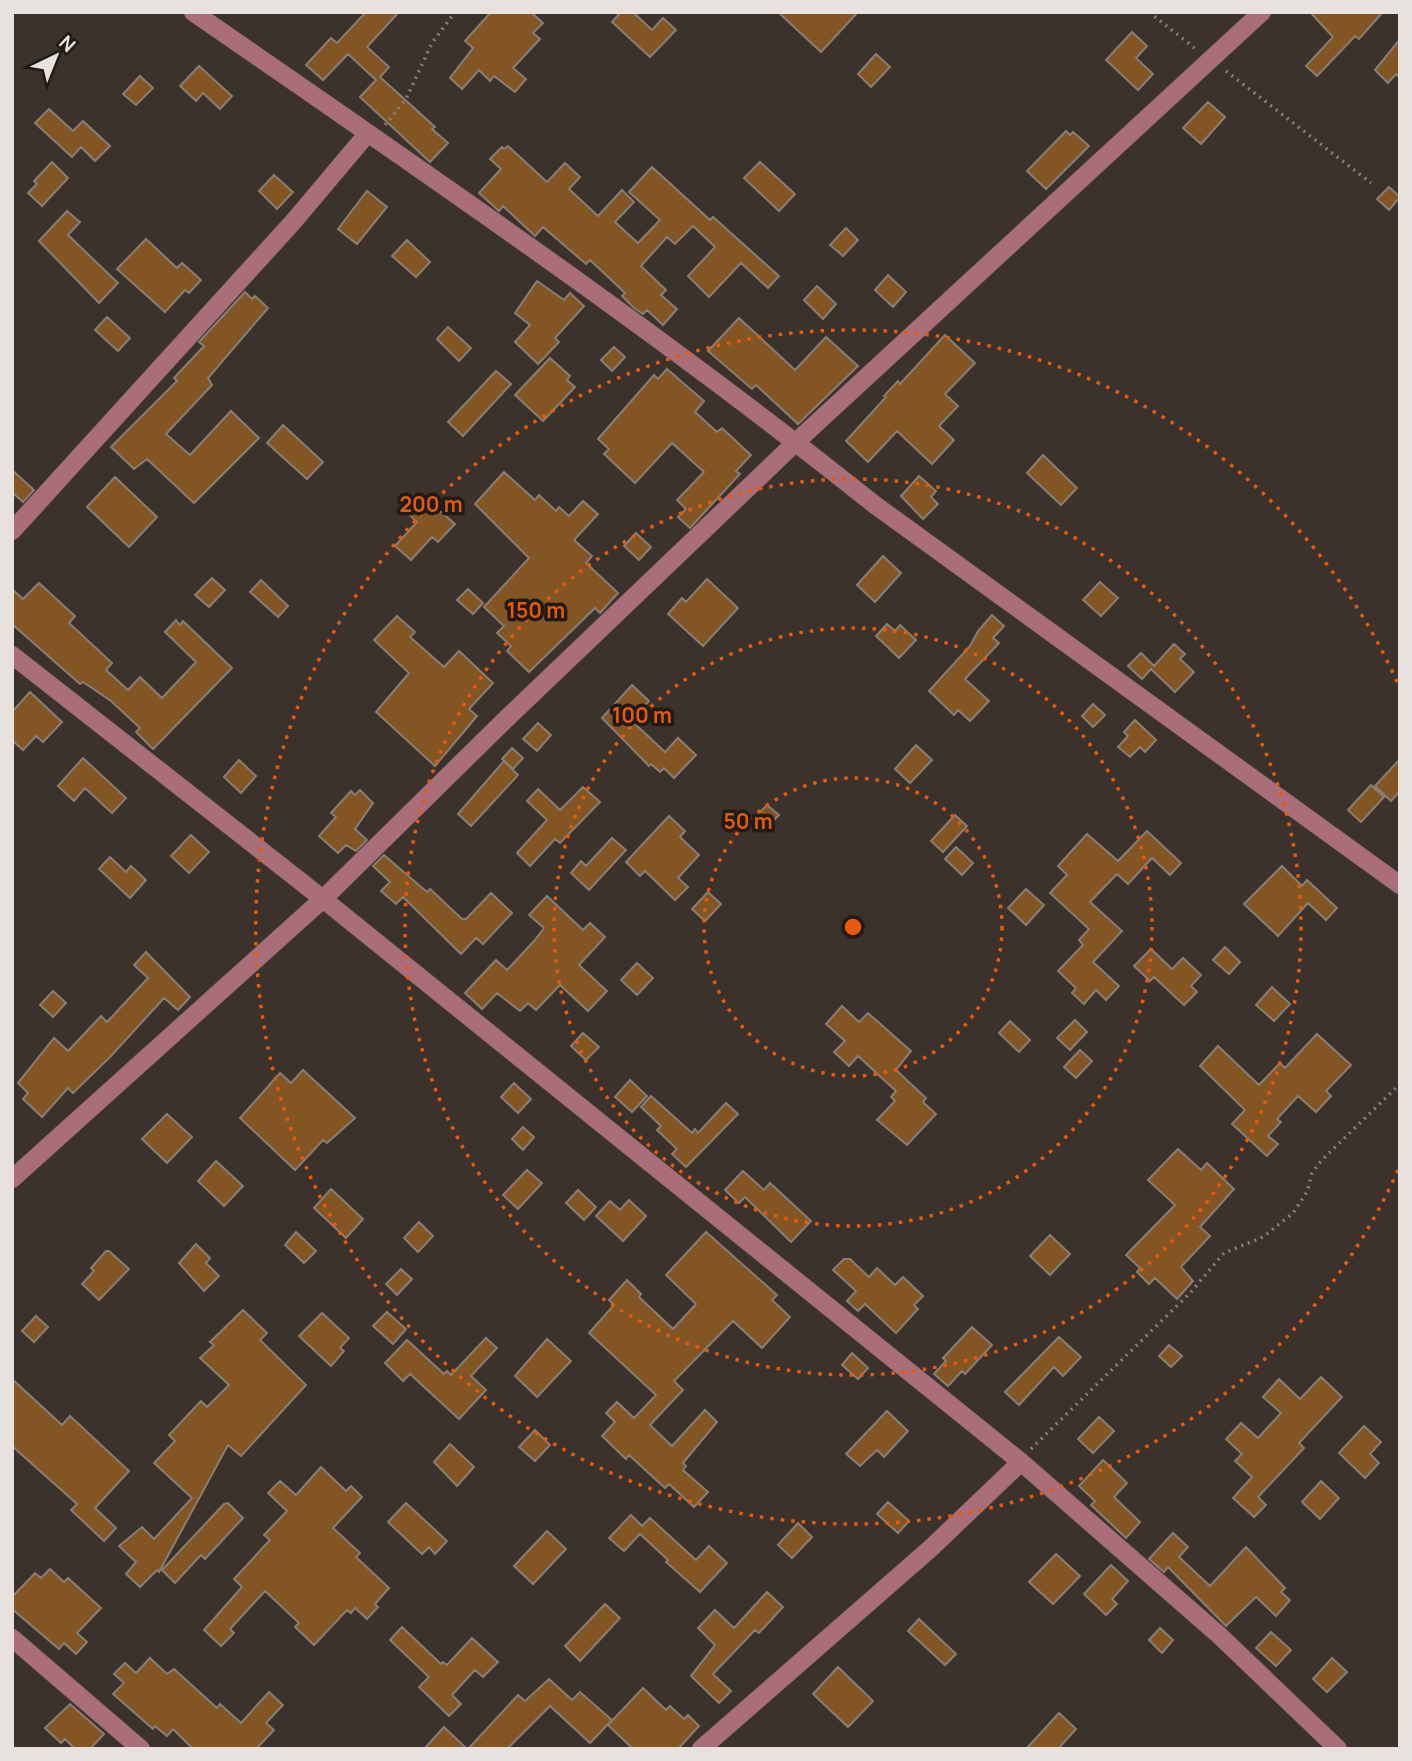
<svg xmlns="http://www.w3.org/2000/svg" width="1412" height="1761" viewBox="0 0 1412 1761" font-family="Manrope,sans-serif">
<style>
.building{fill:#835523;stroke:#887e75;stroke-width:2}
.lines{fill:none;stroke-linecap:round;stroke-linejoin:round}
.minor-casing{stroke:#574e47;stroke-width:19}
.path{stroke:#88807a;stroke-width:3.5;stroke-dasharray:2 5;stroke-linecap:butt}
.minor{stroke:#aa6e7b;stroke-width:18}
.ring{fill:none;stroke:#e8590c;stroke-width:3.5;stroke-dasharray:3.5 7}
.centre{fill:#e8590c;stroke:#1f1b17;stroke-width:3.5}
.ring-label{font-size:21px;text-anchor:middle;font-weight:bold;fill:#e8590c;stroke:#1f1b17;stroke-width:7;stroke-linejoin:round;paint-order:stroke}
</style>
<rect width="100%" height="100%" fill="#3b322b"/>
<path class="building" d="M 366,12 L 399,12 L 367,47 L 389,67 L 380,77 L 435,127 L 432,129 L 448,143 L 430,162 L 360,97 L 376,80 L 348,54 L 323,80 L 306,65 L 331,38 L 337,43 Z
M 491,12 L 531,12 L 543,23 L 533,33 L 540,39 L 513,68 L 526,79 L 515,92 L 494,76 L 490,81 L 479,70 L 462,89 L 450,78 L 473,48 L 465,41 Z
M 621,12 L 633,12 L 652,30 L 663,18 L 676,30 L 650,57 L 612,22 Z
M 778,12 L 858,12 L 821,52 Z
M 1310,12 L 1383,12 L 1359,39 L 1355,36 L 1317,76 L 1306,66 L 1333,37 Z
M 1132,32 L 1147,46 L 1136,58 L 1153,74 L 1138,90 L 1106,60 Z
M 1400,39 L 1400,78 L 1396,74 L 1388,83 L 1375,70 Z
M 876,54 L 890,67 L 871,87 L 858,74 Z
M 199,66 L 232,96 L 220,109 L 203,93 L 196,101 L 180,86 Z
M 140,76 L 153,88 L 136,105 L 123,94 Z
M 1208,102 L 1225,117 L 1201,144 L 1183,128 Z
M 49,109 L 73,131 L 83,121 L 110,146 L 95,161 L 81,147 L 72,157 L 35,123 Z
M 1066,131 L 1070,135 L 1073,132 L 1089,146 L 1046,189 L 1027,171 Z
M 508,146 L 547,182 L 565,163 L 580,177 L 569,189 L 598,216 L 622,190 L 634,202 L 615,222 L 638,243 L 660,220 L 629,192 L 652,167 L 710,220 L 713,217 L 779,276 L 768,288 L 741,263 L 709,297 L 688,276 L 715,247 L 693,226 L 675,244 L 667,237 L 641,266 L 666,290 L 661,295 L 677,309 L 663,325 L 647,310 L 643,314 L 634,308 L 622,296 L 625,293 L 590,260 L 586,264 L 543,227 L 535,236 L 503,206 L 499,211 L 479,193 L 501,169 L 490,159 L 502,147 L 504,149 Z
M 52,162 L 68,178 L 42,206 L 28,193 L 37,184 L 34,181 Z
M 760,162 L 795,194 L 779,211 L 744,178 Z
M 274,175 L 293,192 L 277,209 L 259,191 Z
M 1389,187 L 1400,197 L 1389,210 L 1377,199 Z
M 367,191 L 387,207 L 357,244 L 338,229 Z
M 67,211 L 80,222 L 68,235 L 118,283 L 99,303 L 39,241 Z
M 846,228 L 858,240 L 843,256 L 830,245 Z
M 146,239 L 177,268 L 182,263 L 201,280 L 189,293 L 185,290 L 165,312 L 117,269 Z
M 407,240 L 430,262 L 416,277 L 392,256 Z
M 888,275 L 906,292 L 893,307 L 875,290 Z
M 537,281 L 564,300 L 570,293 L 584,306 L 555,338 L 559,342 L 538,364 L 515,342 L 530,325 L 515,313 Z
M 817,286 L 836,304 L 823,319 L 804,300 Z
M 245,292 L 252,299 L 255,296 L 268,308 L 208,378 L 212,385 L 166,434 L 190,455 L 231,411 L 259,438 L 194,503 L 147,459 L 134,469 L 111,447 L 177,381 L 174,378 L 204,346 L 199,342 Z
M 107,317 L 130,338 L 118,351 L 95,330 Z
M 739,318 L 795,370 L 826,337 L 858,366 L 798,424 L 756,385 L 752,389 L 708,351 Z
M 448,327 L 471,348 L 459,361 L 437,339 Z
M 945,335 L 975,363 L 945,394 L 958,406 L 939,426 L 954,440 L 932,464 L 897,431 L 868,462 L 846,441 L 886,397 L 884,396 L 898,381 L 900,384 Z
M 614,347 L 625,357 L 612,371 L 601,360 Z
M 550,358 L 570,376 L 567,380 L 575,387 L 543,421 L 515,395 Z
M 667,369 L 704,401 L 695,412 L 717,432 L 722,428 L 751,455 L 736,471 L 740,474 L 690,528 L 678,517 L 686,509 L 677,500 L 704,472 L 672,443 L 635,483 L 604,454 L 609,449 L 598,439 L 654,375 L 658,379 Z
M 496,371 L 511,384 L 463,436 L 448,422 Z
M 283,425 L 323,462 L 307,479 L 267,443 Z
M 1043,455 L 1077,488 L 1061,505 L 1027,473 Z
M 12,470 L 34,490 L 23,502 L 12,492 Z
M 504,472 L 535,500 L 539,495 L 556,511 L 559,507 L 569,516 L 583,501 L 598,514 L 574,540 L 592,556 L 586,563 L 618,593 L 600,613 L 595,608 L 529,672 L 507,651 L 511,646 L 497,633 L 504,626 L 484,607 L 529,558 L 475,504 Z
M 919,476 L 936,491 L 931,497 L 938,504 L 923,519 L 901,496 Z
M 115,477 L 157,517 L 129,547 L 87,507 Z
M 414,495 L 435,515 L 439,510 L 455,524 L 438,542 L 432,537 L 411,560 L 395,546 L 417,522 L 402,508 Z
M 636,533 L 651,547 L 639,560 L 624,546 Z
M 883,556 L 901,573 L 875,602 L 857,585 Z
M 212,578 L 225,590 L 209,607 L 195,595 Z
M 707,579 L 738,608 L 703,646 L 668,614 L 682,598 L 686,602 Z
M 261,580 L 288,606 L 278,617 L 250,592 Z
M 1100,582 L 1118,598 L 1101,616 L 1083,600 Z
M 39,583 L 75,616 L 69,623 L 112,663 L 106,670 L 128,690 L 140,677 L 162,698 L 196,662 L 165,632 L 176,620 L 180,625 L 183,621 L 232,668 L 153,749 L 136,732 L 140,728 L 111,701 L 83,682 L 80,684 L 12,624 L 12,589 L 23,599 Z
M 468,589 L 483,603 L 473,614 L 457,600 Z
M 992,615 L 1004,626 L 993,638 L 999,643 L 965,679 L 989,701 L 970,721 L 958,710 L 954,715 L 929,691 L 970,646 L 978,631 Z
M 397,616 L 415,632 L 410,637 L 444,667 L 459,651 L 493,683 L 469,709 L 477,716 L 435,766 L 376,712 L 409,673 L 374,640 Z
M 887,624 L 895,631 L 900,625 L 916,640 L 899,658 L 876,636 Z
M 1174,644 L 1185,654 L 1180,659 L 1194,672 L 1175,692 L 1151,669 L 1142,679 L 1128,666 L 1141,653 L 1154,666 Z
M 632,685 L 649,701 L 635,716 L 638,719 L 634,723 L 665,752 L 678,738 L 696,755 L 674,778 L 664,768 L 660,772 L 651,764 L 649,766 L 602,718 Z
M 30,692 L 62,722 L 43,742 L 36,736 L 23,750 L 12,740 L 12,712 Z
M 1093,704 L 1105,715 L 1093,727 L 1082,716 Z
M 1135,720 L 1156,740 L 1145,752 L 1140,747 L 1130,757 L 1118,747 L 1128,736 L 1124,732 Z
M 538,723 L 551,735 L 537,751 L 523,739 Z
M 916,745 L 932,760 L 910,783 L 895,769 Z
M 512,748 L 523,758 L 513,769 L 502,759 Z
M 83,758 L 126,798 L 112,813 L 85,788 L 74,801 L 58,786 Z
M 1400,759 L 1400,791 L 1391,801 L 1375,786 Z
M 239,760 L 256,776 L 241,793 L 224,777 Z
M 504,761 L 518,775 L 471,826 L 458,814 Z
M 1371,785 L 1384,797 L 1361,822 L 1348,810 Z
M 583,787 L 600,802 L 560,843 L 555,839 L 530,866 L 517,853 L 547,820 L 527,801 L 538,789 L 560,810 Z
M 360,790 L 373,803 L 355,829 L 367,840 L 356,851 L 346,845 L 338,853 L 319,836 L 336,817 L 331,813 L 351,791 L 355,795 Z
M 767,805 L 779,815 L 768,826 L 757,815 Z
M 955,815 L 967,826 L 943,852 L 931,841 Z
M 669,816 L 685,831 L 680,837 L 699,855 L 678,878 L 688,887 L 675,900 L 645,871 L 640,876 L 626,862 Z
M 1147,831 L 1181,863 L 1170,875 L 1152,858 L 1128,884 L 1117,874 L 1090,902 L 1122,931 L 1093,962 L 1119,986 L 1106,1000 L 1096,990 L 1084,1004 L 1072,993 L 1076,988 L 1058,971 L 1083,945 L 1079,940 L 1089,929 L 1050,893 L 1067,875 L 1058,866 L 1087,834 L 1118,861 Z
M 191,835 L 209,852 L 189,873 L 171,856 Z
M 612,838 L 626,850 L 589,890 L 571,873 L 581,861 L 586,866 Z
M 956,847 L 973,863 L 962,875 L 945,859 Z
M 384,855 L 427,892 L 430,889 L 462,919 L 466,919 L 491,893 L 512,913 L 483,944 L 476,938 L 461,954 L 403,897 L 396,904 L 381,891 L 390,882 L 373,866 Z
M 110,857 L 126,872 L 131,866 L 146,880 L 130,898 L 99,869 Z
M 1282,866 L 1302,886 L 1307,880 L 1337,908 L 1326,920 L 1308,903 L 1278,936 L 1244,904 Z
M 1026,889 L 1044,905 L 1026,925 L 1008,908 Z
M 708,892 L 721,904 L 705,921 L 692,909 Z
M 547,896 L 583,930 L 590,923 L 605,937 L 579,965 L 607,991 L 588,1011 L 560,985 L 536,1010 L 528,1003 L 520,1011 L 497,993 L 482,1009 L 465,993 L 496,960 L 507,970 L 534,941 L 544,928 L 529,915 Z
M 1225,947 L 1240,962 L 1229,974 L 1213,960 Z
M 1151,949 L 1172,969 L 1183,958 L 1201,975 L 1191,986 L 1197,992 L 1184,1005 L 1154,977 L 1150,981 L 1134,966 Z
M 146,952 L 190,997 L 178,1010 L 164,998 L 111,1056 L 73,1093 L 68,1088 L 42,1117 L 23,1099 L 28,1093 L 18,1083 L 54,1038 L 68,1051 L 101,1016 L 107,1022 L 148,978 L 134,965 Z
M 637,963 L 653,978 L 637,995 L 621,980 Z
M 1272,987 L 1290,1004 L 1274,1021 L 1256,1005 Z
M 53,991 L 66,1003 L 53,1017 L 40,1005 Z
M 842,1006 L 859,1022 L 868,1013 L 911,1051 L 896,1070 L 926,1098 L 923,1102 L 936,1114 L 907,1145 L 877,1120 L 895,1101 L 891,1097 L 896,1091 L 858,1056 L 849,1066 L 834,1052 L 845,1041 L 826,1024 Z
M 1075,1020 L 1087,1032 L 1070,1050 L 1057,1038 Z
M 1010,1021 L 1030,1040 L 1019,1052 L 999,1033 Z
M 583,1033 L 599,1047 L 586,1060 L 571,1046 Z
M 1317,1034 L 1351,1065 L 1326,1091 L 1331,1096 L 1316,1112 L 1298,1096 L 1277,1119 L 1281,1122 L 1268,1136 L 1278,1144 L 1267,1156 L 1232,1124 L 1245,1110 L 1200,1066 L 1218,1046 L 1259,1085 L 1280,1063 L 1285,1068 Z
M 1080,1050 L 1092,1061 L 1076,1078 L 1064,1067 Z
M 303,1070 L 355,1118 L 327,1143 L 323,1140 L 295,1170 L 240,1118 L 280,1073 L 291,1083 Z
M 630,1080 L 647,1096 L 632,1112 L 615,1097 Z
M 514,1083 L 531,1099 L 518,1113 L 501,1097 Z
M 651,1096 L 692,1133 L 695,1129 L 698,1133 L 726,1103 L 738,1114 L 686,1167 L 672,1154 L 677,1149 L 657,1130 L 661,1126 L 641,1107 Z
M 167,1114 L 192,1137 L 167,1163 L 142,1139 Z
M 523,1127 L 534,1137 L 523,1150 L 512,1139 Z
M 1178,1149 L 1201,1170 L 1207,1163 L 1234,1189 L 1200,1227 L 1210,1236 L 1181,1267 L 1193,1281 L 1177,1299 L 1155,1278 L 1149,1284 L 1137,1272 L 1140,1268 L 1126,1255 L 1175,1205 L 1148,1180 Z
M 216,1161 L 243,1186 L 224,1206 L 198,1181 Z
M 527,1170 L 542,1183 L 518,1209 L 503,1195 Z
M 743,1171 L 764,1190 L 770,1183 L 811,1221 L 791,1242 L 745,1197 L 739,1203 L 725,1190 Z
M 331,1189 L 363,1219 L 346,1238 L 314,1208 Z
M 578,1190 L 596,1207 L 584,1220 L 566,1203 Z
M 629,1200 L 646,1216 L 623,1241 L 596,1216 L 610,1201 L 620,1210 Z
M 419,1222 L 433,1236 L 418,1252 L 404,1238 Z
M 296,1232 L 316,1251 L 304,1263 L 285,1245 Z
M 706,1232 L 777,1295 L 772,1300 L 790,1317 L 762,1348 L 733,1321 L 674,1381 L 683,1390 L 650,1425 L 672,1446 L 705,1410 L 717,1422 L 683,1463 L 686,1466 L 683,1470 L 708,1492 L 694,1507 L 669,1484 L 665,1488 L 629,1455 L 626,1459 L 602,1436 L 615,1422 L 606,1413 L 617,1402 L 634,1418 L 656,1395 L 589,1333 L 614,1305 L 609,1300 L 627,1280 L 641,1294 L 639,1297 L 673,1329 L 696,1304 L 666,1275 Z
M 1050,1235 L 1070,1254 L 1050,1275 L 1030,1256 Z
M 196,1244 L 210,1258 L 206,1263 L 219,1276 L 204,1291 L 179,1263 Z
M 106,1251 L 109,1251 L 129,1269 L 99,1300 L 82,1284 L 94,1271 L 91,1268 Z
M 844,1259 L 850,1259 L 869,1277 L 877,1268 L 895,1285 L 903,1277 L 923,1296 L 914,1305 L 918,1309 L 896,1333 L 865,1304 L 858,1311 L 847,1301 L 856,1291 L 833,1270 Z
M 401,1269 L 412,1279 L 397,1295 L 386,1284 Z
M 243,1310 L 267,1333 L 260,1340 L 306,1385 L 241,1456 L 228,1445 L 159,1572 L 157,1570 L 140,1587 L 126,1574 L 136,1562 L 119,1546 L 142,1527 L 154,1539 L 192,1498 L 154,1463 L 175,1441 L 169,1435 L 201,1401 L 207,1407 L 229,1385 L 200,1358 L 214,1345 L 210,1342 Z
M 387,1312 L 406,1329 L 393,1344 L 373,1326 Z
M 322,1313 L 349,1338 L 340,1348 L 344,1351 L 331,1366 L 299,1336 Z
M 36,1316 L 48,1327 L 34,1342 L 22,1331 Z
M 972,1327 L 992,1345 L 965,1374 L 962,1371 L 948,1386 L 934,1374 L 946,1361 L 943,1358 Z
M 1059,1337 L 1081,1357 L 1063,1376 L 1054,1367 L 1019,1405 L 1005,1392 Z
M 486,1338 L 497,1348 L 471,1376 L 486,1390 L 459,1419 L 410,1374 L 403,1381 L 385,1363 L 407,1340 L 444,1374 L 447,1371 L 451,1375 Z
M 547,1339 L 571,1361 L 537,1397 L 515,1376 Z
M 1169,1345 L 1182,1356 L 1171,1367 L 1159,1356 Z
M 852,1353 L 868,1368 L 858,1379 L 842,1365 Z
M 1321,1377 L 1342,1397 L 1299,1443 L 1304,1448 L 1258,1497 L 1266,1505 L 1254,1517 L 1233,1498 L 1252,1477 L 1235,1461 L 1242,1454 L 1226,1439 L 1241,1423 L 1258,1438 L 1281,1413 L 1263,1397 L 1279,1379 L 1300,1399 Z
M 12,1379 L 62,1425 L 70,1416 L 129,1471 L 95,1508 L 116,1528 L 104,1541 L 71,1510 L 77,1504 L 12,1446 Z
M 887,1411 L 908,1431 L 884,1457 L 877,1450 L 860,1466 L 846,1454 Z
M 1099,1417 L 1114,1431 L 1093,1453 L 1078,1439 Z
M 1364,1426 L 1381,1442 L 1370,1454 L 1379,1463 L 1365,1478 L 1339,1453 Z
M 535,1430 L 550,1445 L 535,1461 L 519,1447 Z
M 450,1444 L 474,1467 L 457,1486 L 434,1462 Z
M 1103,1460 L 1127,1483 L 1114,1497 L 1140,1522 L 1126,1538 L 1091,1505 L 1095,1501 L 1079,1486 Z
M 321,1467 L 346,1491 L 351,1486 L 362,1497 L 333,1528 L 360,1553 L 356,1557 L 389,1588 L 375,1604 L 378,1607 L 367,1619 L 355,1608 L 351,1613 L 347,1610 L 314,1645 L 295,1627 L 299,1623 L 265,1591 L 230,1629 L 234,1633 L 221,1646 L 204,1630 L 242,1587 L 234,1579 L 270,1540 L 264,1535 L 287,1511 L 268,1493 L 280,1481 L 296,1495 Z
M 1321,1481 L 1339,1498 L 1320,1519 L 1302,1502 Z
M 888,1502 L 909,1521 L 898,1533 L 877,1514 Z
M 228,1503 L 243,1518 L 205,1559 L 201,1555 L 175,1583 L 162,1570 L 224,1504 Z
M 406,1503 L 447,1541 L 435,1554 L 429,1547 L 422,1554 L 388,1522 Z
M 631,1515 L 642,1526 L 650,1518 L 696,1560 L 709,1546 L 727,1563 L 700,1592 L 666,1562 L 668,1560 L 640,1534 L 624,1551 L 609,1538 Z
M 798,1523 L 812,1537 L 792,1558 L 778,1545 Z
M 547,1531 L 566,1549 L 533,1584 L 514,1566 Z
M 1173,1533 L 1188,1547 L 1179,1557 L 1210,1586 L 1246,1547 L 1285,1588 L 1281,1592 L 1290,1600 L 1276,1616 L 1256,1597 L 1226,1626 L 1168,1567 L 1164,1572 L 1149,1559 Z
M 1056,1554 L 1080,1576 L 1053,1604 L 1029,1582 Z
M 1111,1565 L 1128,1581 L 1112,1599 L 1117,1604 L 1106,1615 L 1084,1594 Z
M 50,1569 L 64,1582 L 68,1578 L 101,1608 L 77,1633 L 87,1642 L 76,1654 L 64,1643 L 59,1649 L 12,1609 L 12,1597 L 35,1573 L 41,1578 Z
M 767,1592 L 783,1607 L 759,1633 L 755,1630 L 713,1674 L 731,1691 L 719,1703 L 691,1676 L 715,1645 L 698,1628 L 715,1610 L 734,1628 Z
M 605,1604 L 620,1618 L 580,1661 L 565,1646 Z
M 919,1619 L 956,1654 L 945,1665 L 908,1631 Z
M 402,1627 L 441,1664 L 443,1662 L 447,1665 L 472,1638 L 498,1662 L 483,1677 L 475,1670 L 452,1695 L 461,1704 L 449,1716 L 419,1687 L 429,1677 L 390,1640 Z
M 1160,1628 L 1173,1640 L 1162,1653 L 1149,1640 Z
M 1271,1632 L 1291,1650 L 1276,1666 L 1256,1648 Z
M 150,1658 L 167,1674 L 174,1669 L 217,1708 L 220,1704 L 241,1723 L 269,1692 L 283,1705 L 266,1723 L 274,1730 L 256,1749 L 193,1749 L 173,1729 L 167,1736 L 155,1726 L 153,1729 L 113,1694 L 124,1683 L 114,1674 L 125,1663 L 136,1673 Z
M 1332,1658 L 1347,1672 L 1327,1692 L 1313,1679 Z
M 838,1667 L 873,1701 L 848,1727 L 813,1694 Z
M 549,1679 L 572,1700 L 580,1692 L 612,1720 L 590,1743 L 550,1706 L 507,1749 L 468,1749 L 518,1695 L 525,1701 Z
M 643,1688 L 666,1710 L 670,1706 L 684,1719 L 688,1715 L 699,1726 L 678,1749 L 633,1749 L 608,1725 Z
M 70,1704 L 104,1734 L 90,1749 L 75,1749 L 65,1739 L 61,1743 L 45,1728 Z
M 1059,1713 L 1076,1729 L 1058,1749 L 1026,1749 Z
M 444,1727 L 467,1749 L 424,1749 Z"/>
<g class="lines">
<defs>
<path id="minor" d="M 193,12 C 423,171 656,330 875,505 L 1400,885
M 12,531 L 293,222 L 368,133
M 12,655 L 323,899 L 1021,1462 L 1219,1635 L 1338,1749
M 12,1179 L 323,899 L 504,721 L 796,442 L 1262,12
M 12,1638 L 141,1749
M 701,1749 L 931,1548 L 1021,1462"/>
</defs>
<use href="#minor" class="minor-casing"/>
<path class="path" d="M 1149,12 L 1197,50
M 1226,71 L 1371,183
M 385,125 L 406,99 L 432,43 L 455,12
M 1031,1449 L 1191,1292 L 1224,1253 L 1263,1237 L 1293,1213 L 1307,1192 L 1312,1173 L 1321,1161 L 1400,1084"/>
<use href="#minor" class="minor"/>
</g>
<g class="ring">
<circle cx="853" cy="927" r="149"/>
<circle cx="853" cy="927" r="299"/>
<circle cx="853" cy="927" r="448"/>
<path d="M1398 1170A597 597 0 1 1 1398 684"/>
</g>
<circle cx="853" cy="927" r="10" class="centre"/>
<g class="ring-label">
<text x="431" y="512">200 m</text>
<text x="536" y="618">150 m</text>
<text x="642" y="723">100 m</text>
<text x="748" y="829">50 m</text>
</g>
<rect width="1412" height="1761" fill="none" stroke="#e7e2dd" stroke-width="28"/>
<g transform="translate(56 56) rotate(43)" stroke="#1f1b17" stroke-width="5" paint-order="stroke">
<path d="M0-5L12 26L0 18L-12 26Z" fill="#e7e2dd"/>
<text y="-10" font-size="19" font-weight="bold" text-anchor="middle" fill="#e7e2dd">N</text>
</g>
</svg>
